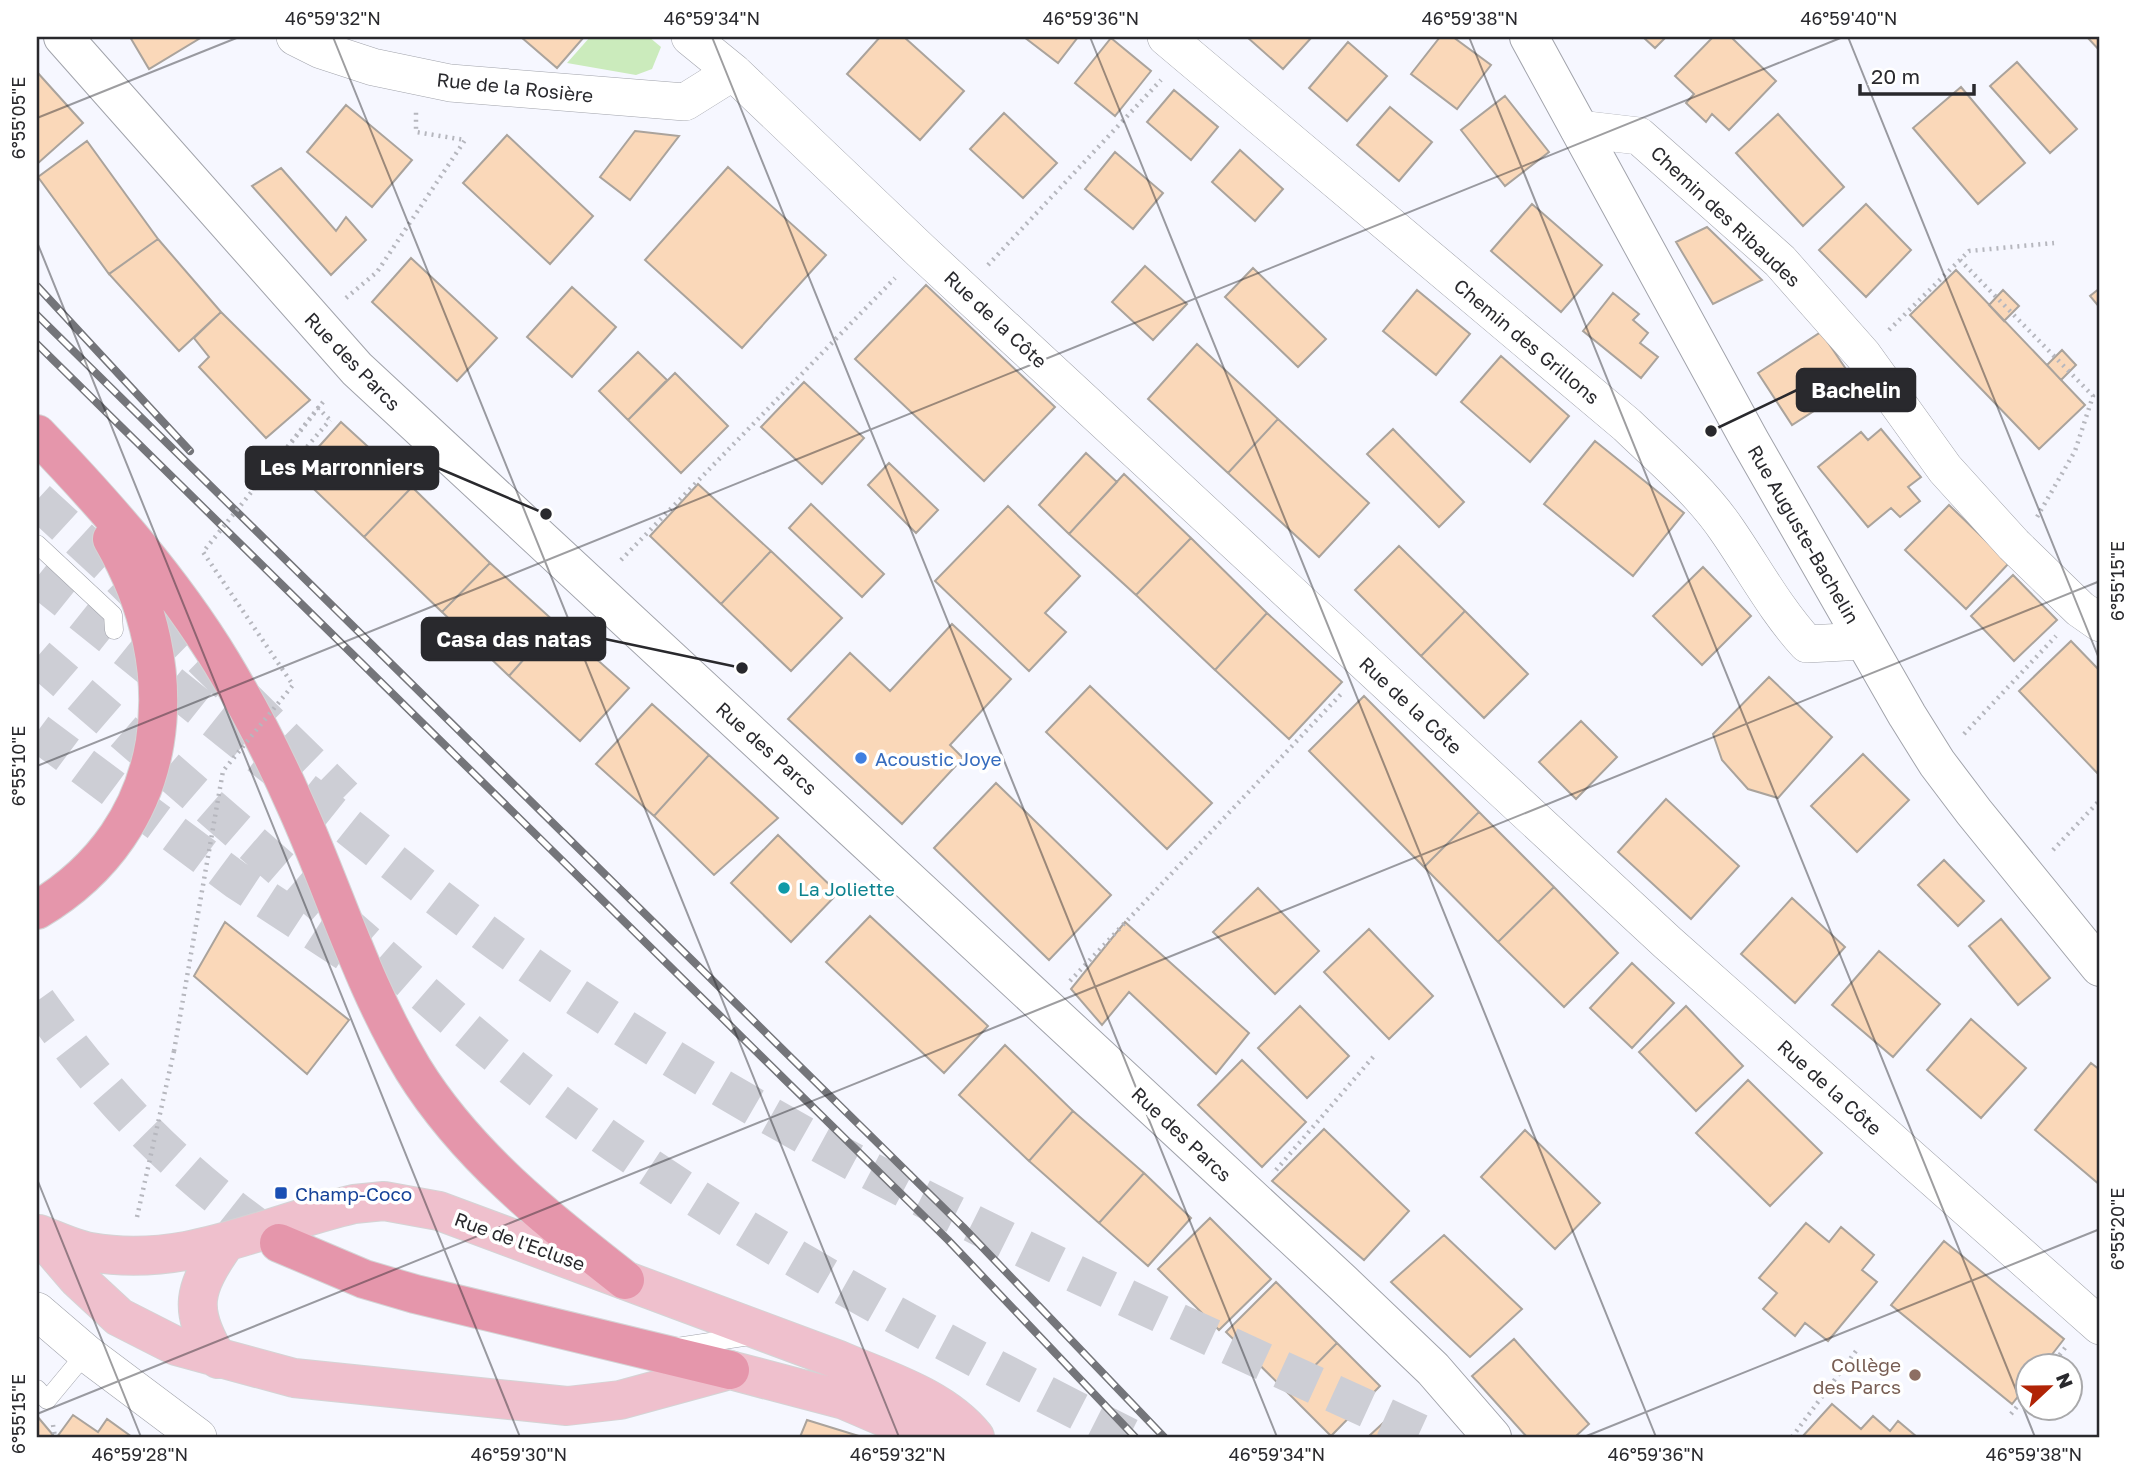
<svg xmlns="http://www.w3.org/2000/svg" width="2137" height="1474" viewBox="0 0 2137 1474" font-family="'Golos Text',sans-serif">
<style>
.green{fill:#cbebbc}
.building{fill:#fad8b9;stroke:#aaa39c;stroke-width:2}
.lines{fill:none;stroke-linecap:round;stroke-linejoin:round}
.highway-tunnel{stroke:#cdced5;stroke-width:38;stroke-dasharray:38 19;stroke-linecap:butt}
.lane-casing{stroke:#a1a3ab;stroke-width:19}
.street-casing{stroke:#a1a3ab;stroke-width:38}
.secondary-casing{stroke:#a1a3ab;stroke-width:40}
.primary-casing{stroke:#d4d4d5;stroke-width:40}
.highway-casing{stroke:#d4d4d5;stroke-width:40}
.path{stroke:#b6b7be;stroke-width:4.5;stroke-dasharray:2 5;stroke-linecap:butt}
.lane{stroke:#fff;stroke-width:18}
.street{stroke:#fff;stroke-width:37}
.secondary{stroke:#fff;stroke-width:38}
.primary{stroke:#efc0cd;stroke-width:38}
.highway{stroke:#e596ab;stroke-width:38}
.rail-casing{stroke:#74757a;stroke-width:8}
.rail{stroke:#fff;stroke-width:5;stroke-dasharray:16;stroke-linecap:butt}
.path-bridge{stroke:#b6b7be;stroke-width:4.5;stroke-dasharray:2 5;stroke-linecap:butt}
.ticks{fill:none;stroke:#29292d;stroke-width:2;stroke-opacity:0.45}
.shop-dot{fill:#3f7fe0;stroke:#fff;stroke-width:2.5}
.culture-dot{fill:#0f9aa8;stroke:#fff;stroke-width:2.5}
.transit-dot{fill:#1a4fb4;stroke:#fff;stroke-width:2.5}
.education-dot{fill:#8d6e63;stroke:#fff;stroke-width:2.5}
.labels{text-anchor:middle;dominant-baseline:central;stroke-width:7;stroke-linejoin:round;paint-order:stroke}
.street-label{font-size:19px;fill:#29292d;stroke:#fff}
.shop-label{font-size:19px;fill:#366cbe;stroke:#fff;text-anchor:start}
.culture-label{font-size:19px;fill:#0d838f;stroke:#fff;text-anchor:start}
.transit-label{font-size:19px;fill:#164399;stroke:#fff;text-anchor:start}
.education-label{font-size:19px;fill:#785e54;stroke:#fff;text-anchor:end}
.leader{fill:none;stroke:#29292d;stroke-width:2.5}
.callout-dot{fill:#29292d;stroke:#fff;stroke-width:2.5}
.callout{fill:#29292d;stroke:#29292d;stroke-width:2.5}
.callout-label{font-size:21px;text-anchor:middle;font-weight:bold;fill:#fff}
.neatline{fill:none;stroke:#29292d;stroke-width:2.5}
.ticks-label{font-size:18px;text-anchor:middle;fill:#29292d}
</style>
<rect width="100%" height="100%" fill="#f6f7ff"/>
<path class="green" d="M 590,37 L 649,37 L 661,47 L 652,69 L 636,75 L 567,63 Z"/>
<path class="building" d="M 130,37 L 202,37 L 149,69 Z
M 521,37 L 584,37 L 557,68 Z
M 880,37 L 904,37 L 964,91 L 920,140 L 847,74 Z
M 1024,37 L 1078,37 L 1058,63 Z
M 1247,37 L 1312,37 L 1283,69 Z
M 1440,37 L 1453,37 L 1491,65 L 1457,109 L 1411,74 Z
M 1643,37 L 1666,37 L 1655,48 Z
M 1713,37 L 1731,37 L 1776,81 L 1729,130 L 1712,114 L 1706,122 L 1686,103 L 1694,94 L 1675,76 Z
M 2087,37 L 2100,37 L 2100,51 Z
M 1111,38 L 1151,71 L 1115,116 L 1075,83 Z
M 1348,42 L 1387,76 L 1347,121 L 1309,88 Z
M 2017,62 L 2077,129 L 2050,153 L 1990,86 Z
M 37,72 L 83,123 L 37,164 Z
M 1961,87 L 2025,163 L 1978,204 L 1913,128 Z
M 1174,90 L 1218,127 L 1191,160 L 1147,122 Z
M 1505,96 L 1549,152 L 1505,186 L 1461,130 Z
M 346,105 L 412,160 L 372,207 L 307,152 Z
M 1390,107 L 1432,142 L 1399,181 L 1357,145 Z
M 1004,113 L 1057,163 L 1023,198 L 970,149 Z
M 1778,114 L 1844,187 L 1803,226 L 1736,153 Z
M 635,131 L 679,136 L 630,200 L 600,177 Z
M 507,135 L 593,216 L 550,264 L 463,183 Z
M 87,141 L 158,239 L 109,274 L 38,177 Z
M 1240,150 L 1283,189 L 1255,221 L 1212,182 Z
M 1115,152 L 1163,193 L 1133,229 L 1085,189 Z
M 728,167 L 826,255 L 742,348 L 645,260 Z
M 281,168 L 336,231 L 346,217 L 366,240 L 331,275 L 252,186 Z
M 1532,204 L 1602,265 L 1561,312 L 1491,251 Z
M 1866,204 L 1911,250 L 1866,297 L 1819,250 Z
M 1707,227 L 1762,280 L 1713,304 L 1676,242 Z
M 158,239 L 221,312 L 179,351 L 109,274 Z
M 411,258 L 497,338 L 457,381 L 372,302 Z
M 1145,266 L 1187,304 L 1153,340 L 1112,302 Z
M 1253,268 L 1326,339 L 1298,367 L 1225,297 Z
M 1956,270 L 2085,405 L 2039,449 L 1910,315 Z
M 926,285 L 1055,407 L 984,481 L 855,359 Z
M 572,287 L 616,327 L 572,377 L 527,337 Z
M 2100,288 L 2100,308 L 2090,296 Z
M 1417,290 L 1470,334 L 1436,375 L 1383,331 Z
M 2003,290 L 2019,306 L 2004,321 L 1989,305 Z
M 1613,293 L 1639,314 L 1633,320 L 1648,333 L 1640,343 L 1658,357 L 1641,378 L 1583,331 Z
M 221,312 L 310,400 L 266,438 L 199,367 L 209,357 L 194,338 Z
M 1821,332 L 1856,384 L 1792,425 L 1758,373 Z
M 1197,344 L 1278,419 L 1228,473 L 1148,399 Z
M 2062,350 L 2076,365 L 2061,380 L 2047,365 Z
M 638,352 L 667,380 L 628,420 L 599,391 Z
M 1501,356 L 1569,416 L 1530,462 L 1461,402 Z
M 675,373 L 728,426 L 681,473 L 628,420 Z
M 804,382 L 864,438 L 822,484 L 761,427 Z
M 1278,419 L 1369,503 L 1319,557 L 1228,473 Z
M 341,422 L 412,487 L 364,537 L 296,472 Z
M 1393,429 L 1464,502 L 1439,527 L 1367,454 Z
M 1881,429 L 1921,477 L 1908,487 L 1920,501 L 1900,517 L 1891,508 L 1868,527 L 1818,467 L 1861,432 L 1868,440 Z
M 1595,441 L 1684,513 L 1633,576 L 1544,504 Z
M 1086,453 L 1117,482 L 1069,534 L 1039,505 Z
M 889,463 L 938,510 L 916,533 L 868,485 Z
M 1124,474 L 1191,538 L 1136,595 L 1069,534 Z
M 698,484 L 771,551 L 721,604 L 650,536 Z
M 412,487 L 490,563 L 442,612 L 364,537 Z
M 811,504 L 884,574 L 862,597 L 789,528 Z
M 1949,505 L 2009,563 L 1966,609 L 1905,550 Z
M 1008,506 L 1080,576 L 1045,613 L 1066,632 L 1029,671 L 935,581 Z
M 1191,538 L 1267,613 L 1215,670 L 1136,595 Z
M 1399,546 L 1465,611 L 1421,656 L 1355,590 Z
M 771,551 L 842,618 L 791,671 L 721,604 Z
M 490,563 L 556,623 L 509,676 L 442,612 Z
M 1703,567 L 1751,616 L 1702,665 L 1653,616 Z
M 2013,575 L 2057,620 L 2014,661 L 1971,616 Z
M 1465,611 L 1528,674 L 1484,718 L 1421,656 Z
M 1267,613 L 1342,682 L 1289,739 L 1215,670 Z
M 556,623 L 629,688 L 580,741 L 509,676 Z
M 952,624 L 1011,679 L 950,745 L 963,758 L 902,824 L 788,719 L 850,653 L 890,691 Z
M 2071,641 L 2100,671 L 2100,776 L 2019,691 Z
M 1769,677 L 1832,737 L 1778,798 L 1748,789 L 1722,760 L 1713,734 Z
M 1090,686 L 1212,803 L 1167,849 L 1046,732 Z
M 1364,696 L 1479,812 L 1424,867 L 1309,751 Z
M 652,704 L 709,755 L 654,816 L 596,764 Z
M 1581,721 L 1617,757 L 1576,799 L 1539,762 Z
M 1863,754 L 1909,800 L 1857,852 L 1811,806 Z
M 709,755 L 778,818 L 714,875 L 654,816 Z
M 996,783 L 1111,895 L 1049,960 L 934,848 Z
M 1666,799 L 1739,866 L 1691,919 L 1618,852 Z
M 1479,812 L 1554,887 L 1498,942 L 1424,867 Z
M 778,835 L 838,893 L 791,942 L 731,883 Z
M 1944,860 L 1984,901 L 1958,926 L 1918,885 Z
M 1554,887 L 1618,953 L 1564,1007 L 1498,942 Z
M 1258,888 L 1319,951 L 1275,994 L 1213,932 Z
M 1792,898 L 1845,947 L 1795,1003 L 1741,954 Z
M 870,916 L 988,1026 L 944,1073 L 826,962 Z
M 2001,919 L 2050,978 L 2018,1005 L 1969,946 Z
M 225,922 L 349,1020 L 307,1074 L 194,976 Z
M 1125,922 L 1249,1033 L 1216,1074 L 1129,992 L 1102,1025 L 1071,989 Z
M 1369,929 L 1433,996 L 1389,1039 L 1324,972 Z
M 1879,951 L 1940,1004 L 1893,1057 L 1832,1005 Z
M 1632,963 L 1674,1003 L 1632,1048 L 1590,1008 Z
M 1300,1006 L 1349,1056 L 1307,1098 L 1258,1048 Z
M 1686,1006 L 1743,1066 L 1696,1111 L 1639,1052 Z
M 1971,1019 L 2026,1068 L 1981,1118 L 1927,1070 Z
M 1005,1045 L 1073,1111 L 1029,1161 L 959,1095 Z
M 1242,1060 L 1306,1122 L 1262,1167 L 1198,1105 Z
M 2091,1063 L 2100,1070 L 2100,1185 L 2035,1130 Z
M 1748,1080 L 1822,1153 L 1770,1206 L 1696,1133 Z
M 1073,1111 L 1144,1173 L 1099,1223 L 1029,1161 Z
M 1324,1129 L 1409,1211 L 1364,1260 L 1272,1181 Z
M 1525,1130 L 1600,1203 L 1555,1249 L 1481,1177 Z
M 1144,1173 L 1191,1218 L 1148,1266 L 1099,1223 Z
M 1210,1218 L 1271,1279 L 1219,1330 L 1158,1269 Z
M 1806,1223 L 1829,1242 L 1841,1227 L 1874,1255 L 1862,1270 L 1877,1282 L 1828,1341 L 1805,1323 L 1795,1336 L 1763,1309 L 1777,1293 L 1759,1278 Z
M 1444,1235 L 1522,1309 L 1470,1357 L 1391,1282 Z
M 1944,1241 L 2064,1339 L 2043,1366 L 2028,1366 L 2028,1384 L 2012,1404 L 1891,1305 Z
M 1276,1282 L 1337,1343 L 1288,1393 L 1226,1332 Z
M 1514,1339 L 1589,1424 L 1575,1437 L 1527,1437 L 1472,1376 Z
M 1337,1343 L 1380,1386 L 1331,1436 L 1288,1393 Z
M 1832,1404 L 1861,1429 L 1873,1416 L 1890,1431 L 1898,1421 L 1917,1437 L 1802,1437 Z
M 1395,1412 L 1418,1437 L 1368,1437 Z
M 73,1415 L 98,1432 L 107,1419 L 132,1437 L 57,1437 Z
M 37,1416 L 53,1435 L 51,1437 L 37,1437 Z
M 807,1420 L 862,1437 L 800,1437 Z"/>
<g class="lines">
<path class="highway-tunnel" d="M 37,500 L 110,567 L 344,797
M 37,577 C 127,649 217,722 308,794 C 396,865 483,936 578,998 C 844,1176 1139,1304 1429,1437
M 37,657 C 141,747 245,837 349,928 C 422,991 494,1057 573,1114 C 746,1240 939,1341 1129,1437
M 37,732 L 236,880 L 349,954
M 37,1001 C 110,1103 176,1170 279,1243"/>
<defs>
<path id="lane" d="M 37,544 L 113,615 L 114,630
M 677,1347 L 750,1336
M 37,1389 L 47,1400 L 86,1353"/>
<path id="street" d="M 295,37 L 321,50 L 373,67 L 450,83 L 685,102 L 733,72
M 690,37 L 733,72 L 921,251 L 1668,943 L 2100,1326
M 1166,37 L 1627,425 C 1661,458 1700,490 1727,530 C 1754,569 1775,609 1807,644 L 1864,641
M 1579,129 L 1639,136 L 1780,261 L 1863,355 L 1945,469 L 2014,545 L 2080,609 L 2100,623
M 37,1311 L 86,1353 L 198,1437"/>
<path id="secondary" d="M 63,37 L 357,369 L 1343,1283 L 1433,1369 L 1492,1437
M 1529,37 L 1750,441 L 1907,715 L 1937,763 L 1974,812 L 2100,967"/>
<path id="primary" d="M 39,1234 C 55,1240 73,1249 90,1252 C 186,1269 263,1225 354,1204 L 384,1201 L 439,1211 L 839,1360 C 885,1380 943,1397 975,1437
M 41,1236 L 77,1278 L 119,1317 L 176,1346 L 294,1378 L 567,1406 L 620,1400 L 730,1370 L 844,1400 L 930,1437
M 218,1359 C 187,1309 193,1289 226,1242"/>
<path id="highway" d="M 37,434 C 105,505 171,579 222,663 C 249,708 274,756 295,804 C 335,892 362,985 413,1069 C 466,1155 546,1218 625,1280
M 37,910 C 175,828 188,670 112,539
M 279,1243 L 364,1279 L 415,1294 L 730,1370"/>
</defs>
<use href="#lane" class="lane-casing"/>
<use href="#street" class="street-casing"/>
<use href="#secondary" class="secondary-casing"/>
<use href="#primary" class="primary-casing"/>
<use href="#highway" class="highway-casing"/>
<path class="path" d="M 1960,260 L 2093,396 L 2075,451 L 2037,517
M 988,265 L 1161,80
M 346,298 L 377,272 L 465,140 L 416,132 L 416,112
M 1889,330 L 1969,251 L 2054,243
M 270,469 L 318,408 L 330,420
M 621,560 L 895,278
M 1964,734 L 2056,636
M 2053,850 L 2100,800
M 1070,981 L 1343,692
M 1276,1170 L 1374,1056
M 137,1217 L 174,1051
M 2051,1366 L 2068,1344
M 2011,1414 L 2028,1393
M 53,1425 L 55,1437
M 1792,1437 L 1856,1351"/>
<use href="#lane" class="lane"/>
<use href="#street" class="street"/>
<use href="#secondary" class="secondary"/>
<use href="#primary" class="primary"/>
<use href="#highway" class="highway"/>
<defs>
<path id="rail" d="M 37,286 L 190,451
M 37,315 L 963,1227 L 1164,1437
M 37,344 L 948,1240 L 1135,1437"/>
</defs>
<use href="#rail" class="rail-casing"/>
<use href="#rail" class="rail"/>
<path class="path-bridge" d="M 323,402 L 277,461 L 287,470 L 330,420
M 174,1051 L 223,771 L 293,685 L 203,552 L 270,469"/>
</g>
<path class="ticks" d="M 333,37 L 899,1437M 712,37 L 1277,1437M 1090,37 L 1656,1437M 1469,37 L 2035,1437M 1848,37 L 2100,661M 37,118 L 239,37M 37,242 L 520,1437M 37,766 L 1843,37M 37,1179 L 141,1437M 37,1414 L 2100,581M 1584,1437 L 2100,1229"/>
<circle class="shop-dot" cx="861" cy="758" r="7"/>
<circle class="culture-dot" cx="784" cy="888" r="7"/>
<rect class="transit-dot" x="274" y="1186" width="14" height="14" rx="3.5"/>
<circle class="education-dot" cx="1915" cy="1375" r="7"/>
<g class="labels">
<g class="street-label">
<text transform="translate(515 87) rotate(6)">Rue de la Rosière</text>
<text transform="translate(1726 216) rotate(43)">Chemin des Ribaudes</text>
<text transform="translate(996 319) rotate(43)">Rue de la Côte</text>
<text transform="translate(1527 341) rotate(40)">Chemin des Grillons</text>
<text transform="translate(353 361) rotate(46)">Rue des Parcs</text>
<text transform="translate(1804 534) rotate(60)">Rue Auguste-Bachelin</text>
<text transform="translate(1411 705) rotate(43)">Rue de la Côte</text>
<text transform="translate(767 748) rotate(42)">Rue des Parcs</text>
<text transform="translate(1830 1087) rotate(42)">Rue de la Côte</text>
<text transform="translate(1182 1134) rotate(43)">Rue des Parcs</text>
<text transform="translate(520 1241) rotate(20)">Rue de l'Ecluse</text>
</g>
<g class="shop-label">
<text x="875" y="758">Acoustic Joye</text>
</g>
<g class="culture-label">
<text x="798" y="888">La Joliette</text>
</g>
<g class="transit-label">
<text x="295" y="1193">Champ-Coco</text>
</g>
<g class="education-label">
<text x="1901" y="1364">Collège<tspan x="1901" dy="22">des Parcs</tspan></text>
</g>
</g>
<path class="leader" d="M1711 431L1797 390M546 514L438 468M742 668L605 639"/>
<g class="callout-dot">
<circle cx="1711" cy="431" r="7"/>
<circle cx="546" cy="514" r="7"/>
<circle cx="742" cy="668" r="7"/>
</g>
<g class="callout">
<rect x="1797" y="369" width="118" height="42" rx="7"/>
<rect x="246" y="447" width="192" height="42" rx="7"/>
<rect x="422" y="618" width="183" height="42" rx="7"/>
</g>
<g class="callout-label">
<text x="1856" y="398">Bachelin</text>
<text x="342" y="475">Les Marronniers</text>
<text x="514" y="647">Casa das natas</text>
</g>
<rect width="2137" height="1474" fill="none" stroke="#ffffff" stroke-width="77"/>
<g transform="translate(2049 1387) rotate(68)"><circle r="33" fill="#ffffff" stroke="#a9a9ab" stroke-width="2"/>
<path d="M0-5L12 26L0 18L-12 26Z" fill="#b12406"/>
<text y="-10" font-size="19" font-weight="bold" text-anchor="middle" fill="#29292d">N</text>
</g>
<path d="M1860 84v10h114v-10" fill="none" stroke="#29292d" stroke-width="3.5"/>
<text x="1871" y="84" font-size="21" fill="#29292d" stroke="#ffffff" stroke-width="5" paint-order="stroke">20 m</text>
<rect x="38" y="38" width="2060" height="1398" class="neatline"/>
<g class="ticks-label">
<text x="333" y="25">46°59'32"N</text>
<text x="712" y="25">46°59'34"N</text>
<text x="1091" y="25">46°59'36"N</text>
<text x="1470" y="25">46°59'38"N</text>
<text x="1849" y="25">46°59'40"N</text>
<text transform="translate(19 118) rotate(-90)" y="6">6°55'05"E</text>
<text transform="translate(2118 581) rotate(-90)" y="6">6°55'15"E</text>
<text transform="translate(19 766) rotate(-90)" y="6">6°55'10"E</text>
<text transform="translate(2118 1229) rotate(-90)" y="6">6°55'20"E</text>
<text transform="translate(19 1414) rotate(-90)" y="6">6°55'15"E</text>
<text x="140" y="1461">46°59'28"N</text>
<text x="519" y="1461">46°59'30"N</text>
<text x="898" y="1461">46°59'32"N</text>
<text x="1277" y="1461">46°59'34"N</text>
<text x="1656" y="1461">46°59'36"N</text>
<text x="2034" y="1461">46°59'38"N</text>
</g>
</svg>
